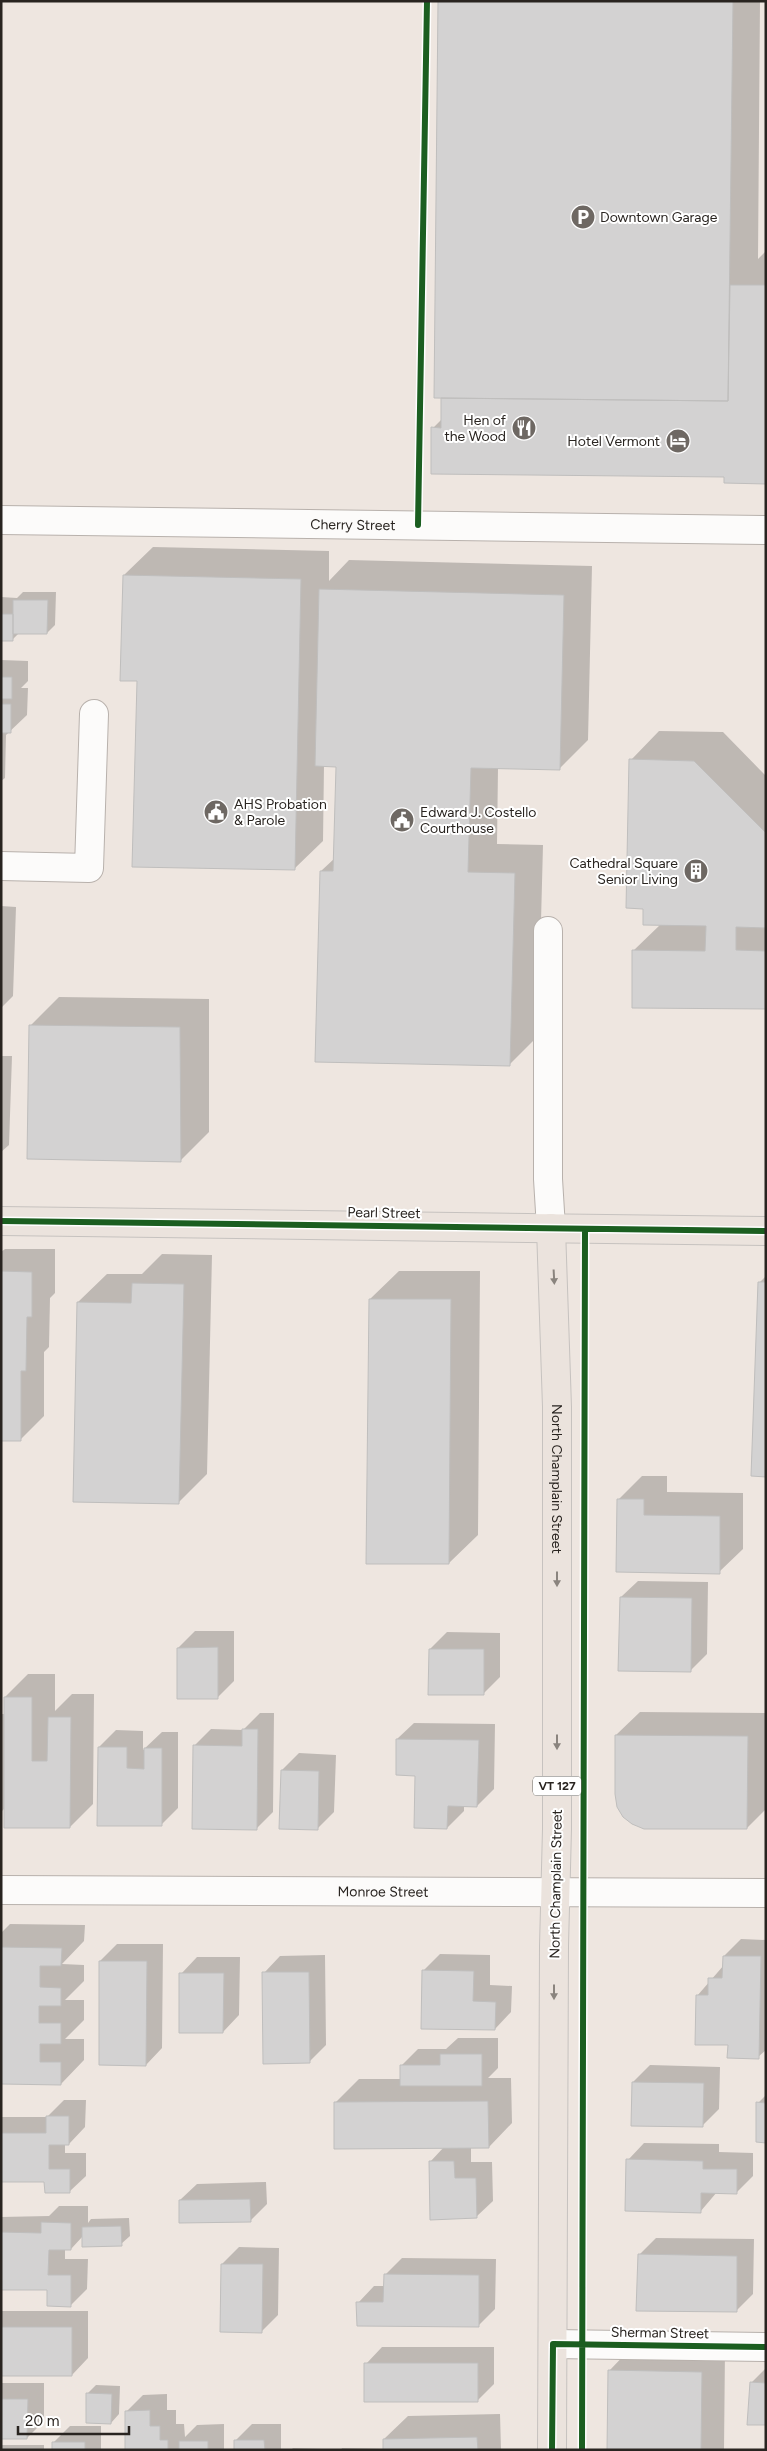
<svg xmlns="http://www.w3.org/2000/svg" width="767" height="2451" viewBox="0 0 767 2451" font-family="Figtree,sans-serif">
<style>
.shadow{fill:#0003}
.building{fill:#d3d2d2;stroke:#bfbebd}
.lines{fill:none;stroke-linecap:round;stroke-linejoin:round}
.minor-casing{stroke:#b8b1ac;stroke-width:30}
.major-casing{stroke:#c6c2bf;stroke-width:30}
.minor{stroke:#fcfbfa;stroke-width:28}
.major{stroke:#ebe3dd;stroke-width:28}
.cycleway-casing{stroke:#fff;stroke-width:9}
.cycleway{stroke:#1b5e20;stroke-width:6}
.oneway{fill:#8a847e}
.labels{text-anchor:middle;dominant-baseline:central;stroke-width:4;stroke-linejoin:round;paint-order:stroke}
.shield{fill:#fff;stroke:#696663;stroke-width:1}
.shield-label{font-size:12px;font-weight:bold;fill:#292420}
.poi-label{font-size:14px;fill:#292420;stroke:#fff;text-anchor:start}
.street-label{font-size:14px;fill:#292420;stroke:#fff}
</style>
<rect width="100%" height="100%" fill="#eee6e0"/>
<path class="shadow" d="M 439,1 L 760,1 L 758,259 L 766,251 L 766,483 L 433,428 L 442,419 Z
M 153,547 L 329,551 L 329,581 L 349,560 L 592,566 L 588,740 L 559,769 L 498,768 L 497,844 L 543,845 L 538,1036 L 509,1065 L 321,871 L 335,858 L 337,765 L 324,765 L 323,841 L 294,869 L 138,680 L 124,575 Z
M 23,592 L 56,592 L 55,625 L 47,633 L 19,633 L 12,640 L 1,640 L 1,597 L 17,598 Z
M 1,660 L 28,661 L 28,681 L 21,688 L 28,688 L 27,715 L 6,735 L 5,778 L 1,781 Z
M 659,731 L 723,732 L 766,776 L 766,1008 L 633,951 L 661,924 L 644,907 L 631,760 Z
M 1,906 L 16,907 L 13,996 L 1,1008 Z
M 59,997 L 209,999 L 209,1132 L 180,1161 L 30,1026 Z
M 1,1056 L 12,1056 L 9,1145 L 1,1152 Z
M 5,1249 L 55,1249 L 55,1293 L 50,1298 L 49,1347 L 44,1352 L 44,1416 L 20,1440 L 1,1439 L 1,1252 Z
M 162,1254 L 212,1255 L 207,1474 L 178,1503 L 78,1302 L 107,1274 L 142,1274 Z
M 399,1271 L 480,1271 L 478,1535 L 449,1563 L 370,1299 Z
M 766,1276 L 766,1475 L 759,1283 Z
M 642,1476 L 667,1476 L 667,1492 L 743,1493 L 743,1549 L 719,1572 L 618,1500 Z
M 638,1581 L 708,1582 L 707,1654 L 690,1671 L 621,1597 Z
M 195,1631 L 234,1631 L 234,1681 L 217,1698 L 178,1648 Z
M 447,1632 L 500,1633 L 500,1677 L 483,1694 L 430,1649 Z
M 28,1674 L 55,1674 L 55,1711 L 72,1694 L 94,1694 L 93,1804 L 70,1827 L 5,1808 L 1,1812 L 1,1714 L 5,1714 L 5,1697 Z
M 640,1712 L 766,1713 L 766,1809 L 747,1828 L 616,1735 Z
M 260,1713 L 274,1713 L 273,1812 L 257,1828 L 194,1746 L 211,1729 L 243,1730 Z
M 414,1723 L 495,1724 L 494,1789 L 477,1806 L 464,1805 L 464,1811 L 447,1828 L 397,1739 Z
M 116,1730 L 143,1731 L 143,1750 L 162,1732 L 178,1732 L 178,1808 L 161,1825 L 99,1747 Z
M 299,1753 L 336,1755 L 334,1812 L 317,1829 L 282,1770 Z
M 10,1924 L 85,1925 L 84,1941 L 62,1964 L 84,1965 L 84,1981 L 65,2000 L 84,2000 L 84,2020 L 65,2039 L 84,2039 L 84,2060 L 61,2084 L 1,2083 L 1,1933 Z
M 741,1939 L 766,1940 L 766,2050 L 758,2057 L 729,2044 L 697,1996 L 724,1965 L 724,1956 Z
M 117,1944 L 163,1944 L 162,2048 L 146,2065 L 100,1961 Z
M 440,1954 L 490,1955 L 490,1985 L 512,1986 L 511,2012 L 495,2029 L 423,1971 Z
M 325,1955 L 326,2045 L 309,2062 L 264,1973 L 280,1956 Z
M 197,1957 L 240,1957 L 239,2015 L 223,2032 L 181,1974 Z
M 458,2038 L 498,2038 L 498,2068 L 488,2078 L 511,2078 L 512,2123 L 489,2147 L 471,2147 L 471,2162 L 492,2162 L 493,2201 L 476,2217 L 430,2162 L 444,2147 L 335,2103 L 359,2079 L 402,2079 L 401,2066 L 418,2049 L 446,2049 Z
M 650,2065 L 720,2067 L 719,2109 L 702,2126 L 633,2082 Z
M 766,2095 L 766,2141 L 758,2103 Z
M 64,2100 L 86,2100 L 85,2127 L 69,2144 L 65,2144 L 65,2153 L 86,2153 L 86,2176 L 69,2192 L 46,2180 L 1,2180 L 1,2117 L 47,2117 Z
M 644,2143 L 719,2144 L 719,2152 L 753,2153 L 753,2176 L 736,2193 L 717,2192 L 700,2212 L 628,2160 Z
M 266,2182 L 267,2204 L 250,2221 L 180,2200 L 197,2184 Z
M 59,2206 L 88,2206 L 88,2223 L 91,2219 L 129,2218 L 130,2236 L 121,2244 L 83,2236 L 71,2249 L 65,2249 L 65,2259 L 88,2259 L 87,2289 L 70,2306 L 48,2289 L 1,2289 L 1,2217 L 49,2216 Z
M 656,2238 L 754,2239 L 753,2294 L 736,2311 L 639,2255 Z
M 239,2247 L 279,2248 L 278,2315 L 261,2332 L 222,2264 Z
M 402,2258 L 496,2259 L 495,2309 L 479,2325 L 358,2303 L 374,2286 L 385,2286 L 385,2275 Z
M 1,2311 L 88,2311 L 88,2358 L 72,2375 L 1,2375 Z
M 382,2347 L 494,2347 L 494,2384 L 477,2401 L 366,2364 Z
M 632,2347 L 725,2349 L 724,2450 L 608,2450 L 609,2371 Z
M 766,2368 L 766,2424 L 751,2383 Z
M 1,2383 L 44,2383 L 44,2421 L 27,2438 L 1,2438 Z
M 96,2385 L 120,2386 L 119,2414 L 111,2423 L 88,2393 Z
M 167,2394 L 167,2410 L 176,2410 L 176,2424 L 184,2424 L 185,2437 L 197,2425 L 224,2424 L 224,2450 L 126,2450 L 126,2412 L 143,2395 Z
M 500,2414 L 501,2450 L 384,2450 L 384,2439 L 408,2416 Z
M 252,2424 L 281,2424 L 281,2450 L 235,2450 L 235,2441 Z
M 70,2426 L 101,2426 L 101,2450 L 53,2450 L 53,2443 Z
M 1,2445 L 44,2445 L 44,2450 L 1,2450 Z
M 293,2448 L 322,2449 L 322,2450 L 291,2450 Z
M 342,2448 L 381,2449 L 381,2450 L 341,2450 Z"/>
<path class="building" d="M 438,1 L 733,1 L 728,401 L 434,398 Z
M 730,285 L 766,285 L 766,484 L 724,483 L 724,477 L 431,474 L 431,427 L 441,428 L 441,398 L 728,401 Z
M 123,575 L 301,579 L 295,870 L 132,867 L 137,681 L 120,681 Z
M 319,589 L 564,595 L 560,770 L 471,768 L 468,872 L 515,873 L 510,1066 L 315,1062 L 320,871 L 333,871 L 336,767 L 315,766 Z
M 13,600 L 48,600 L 47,634 L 13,634 Z
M 1,614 L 13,614 L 13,641 L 1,641 Z
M 1,675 L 2,677 L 12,677 L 12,699 L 2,699 L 1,704 L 11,704 L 11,733 L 1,733 Z
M 629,759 L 694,761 L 766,833 L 766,928 L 736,927 L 736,950 L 766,951 L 766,1009 L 632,1008 L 632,950 L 705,951 L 706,926 L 643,925 L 643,909 L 626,908 Z
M 29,1025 L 180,1027 L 181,1162 L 27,1159 Z
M 1,1271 L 32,1272 L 32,1317 L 27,1317 L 26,1371 L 21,1371 L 21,1441 L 1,1441 Z
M 758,1282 L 766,1282 L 766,1477 L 751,1476 Z
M 132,1283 L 184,1284 L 179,1504 L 73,1502 L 77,1302 L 131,1303 Z
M 369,1299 L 451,1299 L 449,1564 L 366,1564 Z
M 617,1499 L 644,1499 L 644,1515 L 720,1516 L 720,1574 L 616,1572 Z
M 620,1597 L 692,1598 L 691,1672 L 618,1671 Z
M 218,1647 L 218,1699 L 177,1699 L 177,1648 Z
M 429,1649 L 484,1649 L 484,1695 L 428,1695 Z
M 4,1697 L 32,1697 L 32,1761 L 47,1761 L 48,1717 L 71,1717 L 70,1828 L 4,1828 Z
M 242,1729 L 258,1729 L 257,1830 L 192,1829 L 193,1745 L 242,1746 Z
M 615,1735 L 748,1736 L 747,1829 L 644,1829 L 632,1824 L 623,1817 L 617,1807 L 615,1794 Z
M 396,1739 L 479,1740 L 477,1807 L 448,1806 L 447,1829 L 414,1828 L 415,1776 L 396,1775 Z
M 98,1747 L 127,1747 L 127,1768 L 144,1769 L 144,1748 L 162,1748 L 162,1826 L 97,1826 Z
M 281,1770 L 319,1771 L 318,1830 L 279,1829 Z
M 1,1947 L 62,1948 L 61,1966 L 40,1966 L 40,1987 L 61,1988 L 61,2006 L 39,2006 L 39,2023 L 61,2023 L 61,2044 L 40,2044 L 40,2062 L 61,2062 L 61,2085 L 1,2084 Z
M 723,1956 L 761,1956 L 759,2059 L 727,2058 L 728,2045 L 695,2045 L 696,1995 L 708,1995 L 708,1978 L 722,1978 Z
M 99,1961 L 147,1961 L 146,2066 L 99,2065 Z
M 422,1970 L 474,1971 L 473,2001 L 496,2002 L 495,2030 L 421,2029 Z
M 262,1972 L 309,1972 L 310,2063 L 263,2064 Z
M 179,1973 L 224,1973 L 223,2033 L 179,2033 Z
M 440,2054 L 482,2054 L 482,2086 L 400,2086 L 400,2065 L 440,2065 Z
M 632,2082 L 704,2083 L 703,2127 L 631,2126 Z
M 488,2101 L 489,2148 L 334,2149 L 334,2102 Z
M 756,2102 L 766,2103 L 766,2143 L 756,2142 Z
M 46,2116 L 69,2116 L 69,2145 L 49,2145 L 49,2169 L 70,2169 L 70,2193 L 45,2193 L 44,2182 L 1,2182 L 1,2133 L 46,2133 Z
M 626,2159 L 703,2161 L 703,2169 L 737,2169 L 737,2194 L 701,2193 L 701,2213 L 625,2211 Z
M 429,2161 L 454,2161 L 455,2178 L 476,2178 L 477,2218 L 430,2220 Z
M 250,2199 L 251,2222 L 179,2223 L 179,2200 Z
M 41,2222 L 71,2223 L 71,2250 L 49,2250 L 48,2275 L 71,2275 L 71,2307 L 47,2306 L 47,2290 L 1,2290 L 1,2232 L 41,2233 Z
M 121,2226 L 122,2246 L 82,2247 L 82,2227 Z
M 638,2254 L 737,2256 L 737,2312 L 636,2311 Z
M 221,2264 L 263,2264 L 262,2333 L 220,2332 Z
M 384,2274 L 479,2275 L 479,2327 L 357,2326 L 356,2302 L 383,2302 Z
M 1,2327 L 72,2327 L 72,2376 L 1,2376 Z
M 364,2363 L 478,2363 L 478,2402 L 364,2402 Z
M 608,2370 L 702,2372 L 701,2450 L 607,2450 Z
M 750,2382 L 766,2383 L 766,2425 L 747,2425 Z
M 86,2393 L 112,2394 L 111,2424 L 86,2423 Z
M 1,2399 L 28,2399 L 27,2439 L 1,2439 Z
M 150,2410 L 150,2426 L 160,2426 L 160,2440 L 168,2440 L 168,2450 L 125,2450 L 125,2411 Z
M 477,2437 L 478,2450 L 383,2450 L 383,2439 Z
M 234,2440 L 264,2440 L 265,2450 L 234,2450 Z
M 179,2441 L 208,2441 L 208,2450 L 179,2450 Z
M 52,2442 L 85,2442 L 85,2450 L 52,2450 Z"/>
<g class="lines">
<defs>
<g id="minor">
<path id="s1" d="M 1,520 L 766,530"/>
<path d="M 1,866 L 89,868 L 94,714"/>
<path d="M 548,931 L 548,1179 L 551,1228"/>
<path id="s2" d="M 1,1890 L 766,1893"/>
<path d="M 553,2344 L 766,2347"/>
</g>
<g id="major">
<path d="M 1,1221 L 766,1231"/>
<path id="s3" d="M 551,1228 L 557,1407 L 557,1829 L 554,1946 L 552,2450"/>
</g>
</defs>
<use href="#minor" class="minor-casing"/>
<use href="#major" class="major-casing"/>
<use href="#minor" class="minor"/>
<use href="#major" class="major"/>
<defs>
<path id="cycleway" d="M 418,525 L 427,1
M 1,1221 L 766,1231
M 552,2450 L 553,2344 L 766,2347
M 582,2450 L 585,1229"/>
</defs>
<use href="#cycleway" class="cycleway-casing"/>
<use href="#cycleway" class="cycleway"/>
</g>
<defs><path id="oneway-solid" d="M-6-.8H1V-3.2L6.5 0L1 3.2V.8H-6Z" transform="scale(1.25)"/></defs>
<g class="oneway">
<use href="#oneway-solid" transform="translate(554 1277) rotate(87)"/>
<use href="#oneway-solid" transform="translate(557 1579) rotate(90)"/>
<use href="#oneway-solid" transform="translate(557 1742) rotate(90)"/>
<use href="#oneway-solid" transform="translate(554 1992) rotate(90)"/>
</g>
<defs>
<symbol id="parking-disc" viewBox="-11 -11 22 22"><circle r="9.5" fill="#6e6863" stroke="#fff"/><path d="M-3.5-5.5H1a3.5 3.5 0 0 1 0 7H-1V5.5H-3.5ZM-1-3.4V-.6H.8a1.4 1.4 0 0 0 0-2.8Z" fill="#fff"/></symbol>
<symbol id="restaurant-disc" viewBox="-11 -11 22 22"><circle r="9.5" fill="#6e6863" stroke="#fff"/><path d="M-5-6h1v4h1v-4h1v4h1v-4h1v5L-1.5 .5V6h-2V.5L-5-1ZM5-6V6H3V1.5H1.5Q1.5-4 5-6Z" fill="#fff"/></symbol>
<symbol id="hotel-disc" viewBox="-11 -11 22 22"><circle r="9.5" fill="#6e6863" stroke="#fff"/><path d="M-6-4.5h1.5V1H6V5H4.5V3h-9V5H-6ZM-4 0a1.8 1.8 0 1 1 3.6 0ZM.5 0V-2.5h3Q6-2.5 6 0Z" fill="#fff"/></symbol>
<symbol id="civic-disc" viewBox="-11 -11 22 22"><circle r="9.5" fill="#6e6863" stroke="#fff"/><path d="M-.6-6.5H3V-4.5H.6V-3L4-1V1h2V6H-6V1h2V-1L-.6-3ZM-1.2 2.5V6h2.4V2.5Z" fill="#fff"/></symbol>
<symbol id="building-disc" viewBox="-11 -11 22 22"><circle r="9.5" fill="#6e6863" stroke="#fff"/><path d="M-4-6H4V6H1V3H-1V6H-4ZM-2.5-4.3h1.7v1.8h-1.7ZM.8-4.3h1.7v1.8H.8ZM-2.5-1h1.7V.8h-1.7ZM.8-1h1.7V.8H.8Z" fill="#fff"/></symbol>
</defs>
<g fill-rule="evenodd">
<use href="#parking-disc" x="569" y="203" width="28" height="28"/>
<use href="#restaurant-disc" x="510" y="414" width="28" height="28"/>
<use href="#hotel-disc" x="664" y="427" width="28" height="28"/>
<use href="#civic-disc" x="202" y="798" width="28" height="28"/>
<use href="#civic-disc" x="388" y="806" width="28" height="28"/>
<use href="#building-disc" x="682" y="857" width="28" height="28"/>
</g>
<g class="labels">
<rect class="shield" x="533" y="1776.5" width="48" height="19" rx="4"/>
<g class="shield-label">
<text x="557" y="1786">VT 127</text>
</g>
<g class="poi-label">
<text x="600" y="217">Downtown Garage</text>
<text x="506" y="420" text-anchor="end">Hen of<tspan x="506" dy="16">the Wood</tspan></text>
<text x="660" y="441" text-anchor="end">Hotel Vermont</text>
<text x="234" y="804">AHS Probation<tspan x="234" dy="16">&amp; Parole</tspan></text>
<text x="420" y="812">Edward J. Costello<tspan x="420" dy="16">Courthouse</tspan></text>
<text x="678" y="863" text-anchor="end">Cathedral Square<tspan x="678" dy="16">Senior Living</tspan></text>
</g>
<g class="street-label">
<text stroke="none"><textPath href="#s1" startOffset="352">Cherry Street</textPath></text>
<text transform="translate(384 1213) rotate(1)">Pearl Street</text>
<text stroke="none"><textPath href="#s3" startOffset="251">North Champlain Street</textPath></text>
<text transform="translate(556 1884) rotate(-89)">North Champlain Street</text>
<text stroke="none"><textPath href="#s2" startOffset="382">Monroe Street</textPath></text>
<text transform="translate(660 2333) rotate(1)">Sherman Street</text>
</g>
</g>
<rect width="767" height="2451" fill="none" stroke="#292420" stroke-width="5"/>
<path d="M18 2426v8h111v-8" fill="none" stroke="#292420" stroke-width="2.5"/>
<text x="25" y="2426" font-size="15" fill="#292420" stroke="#ffffff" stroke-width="4" paint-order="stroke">20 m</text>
</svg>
